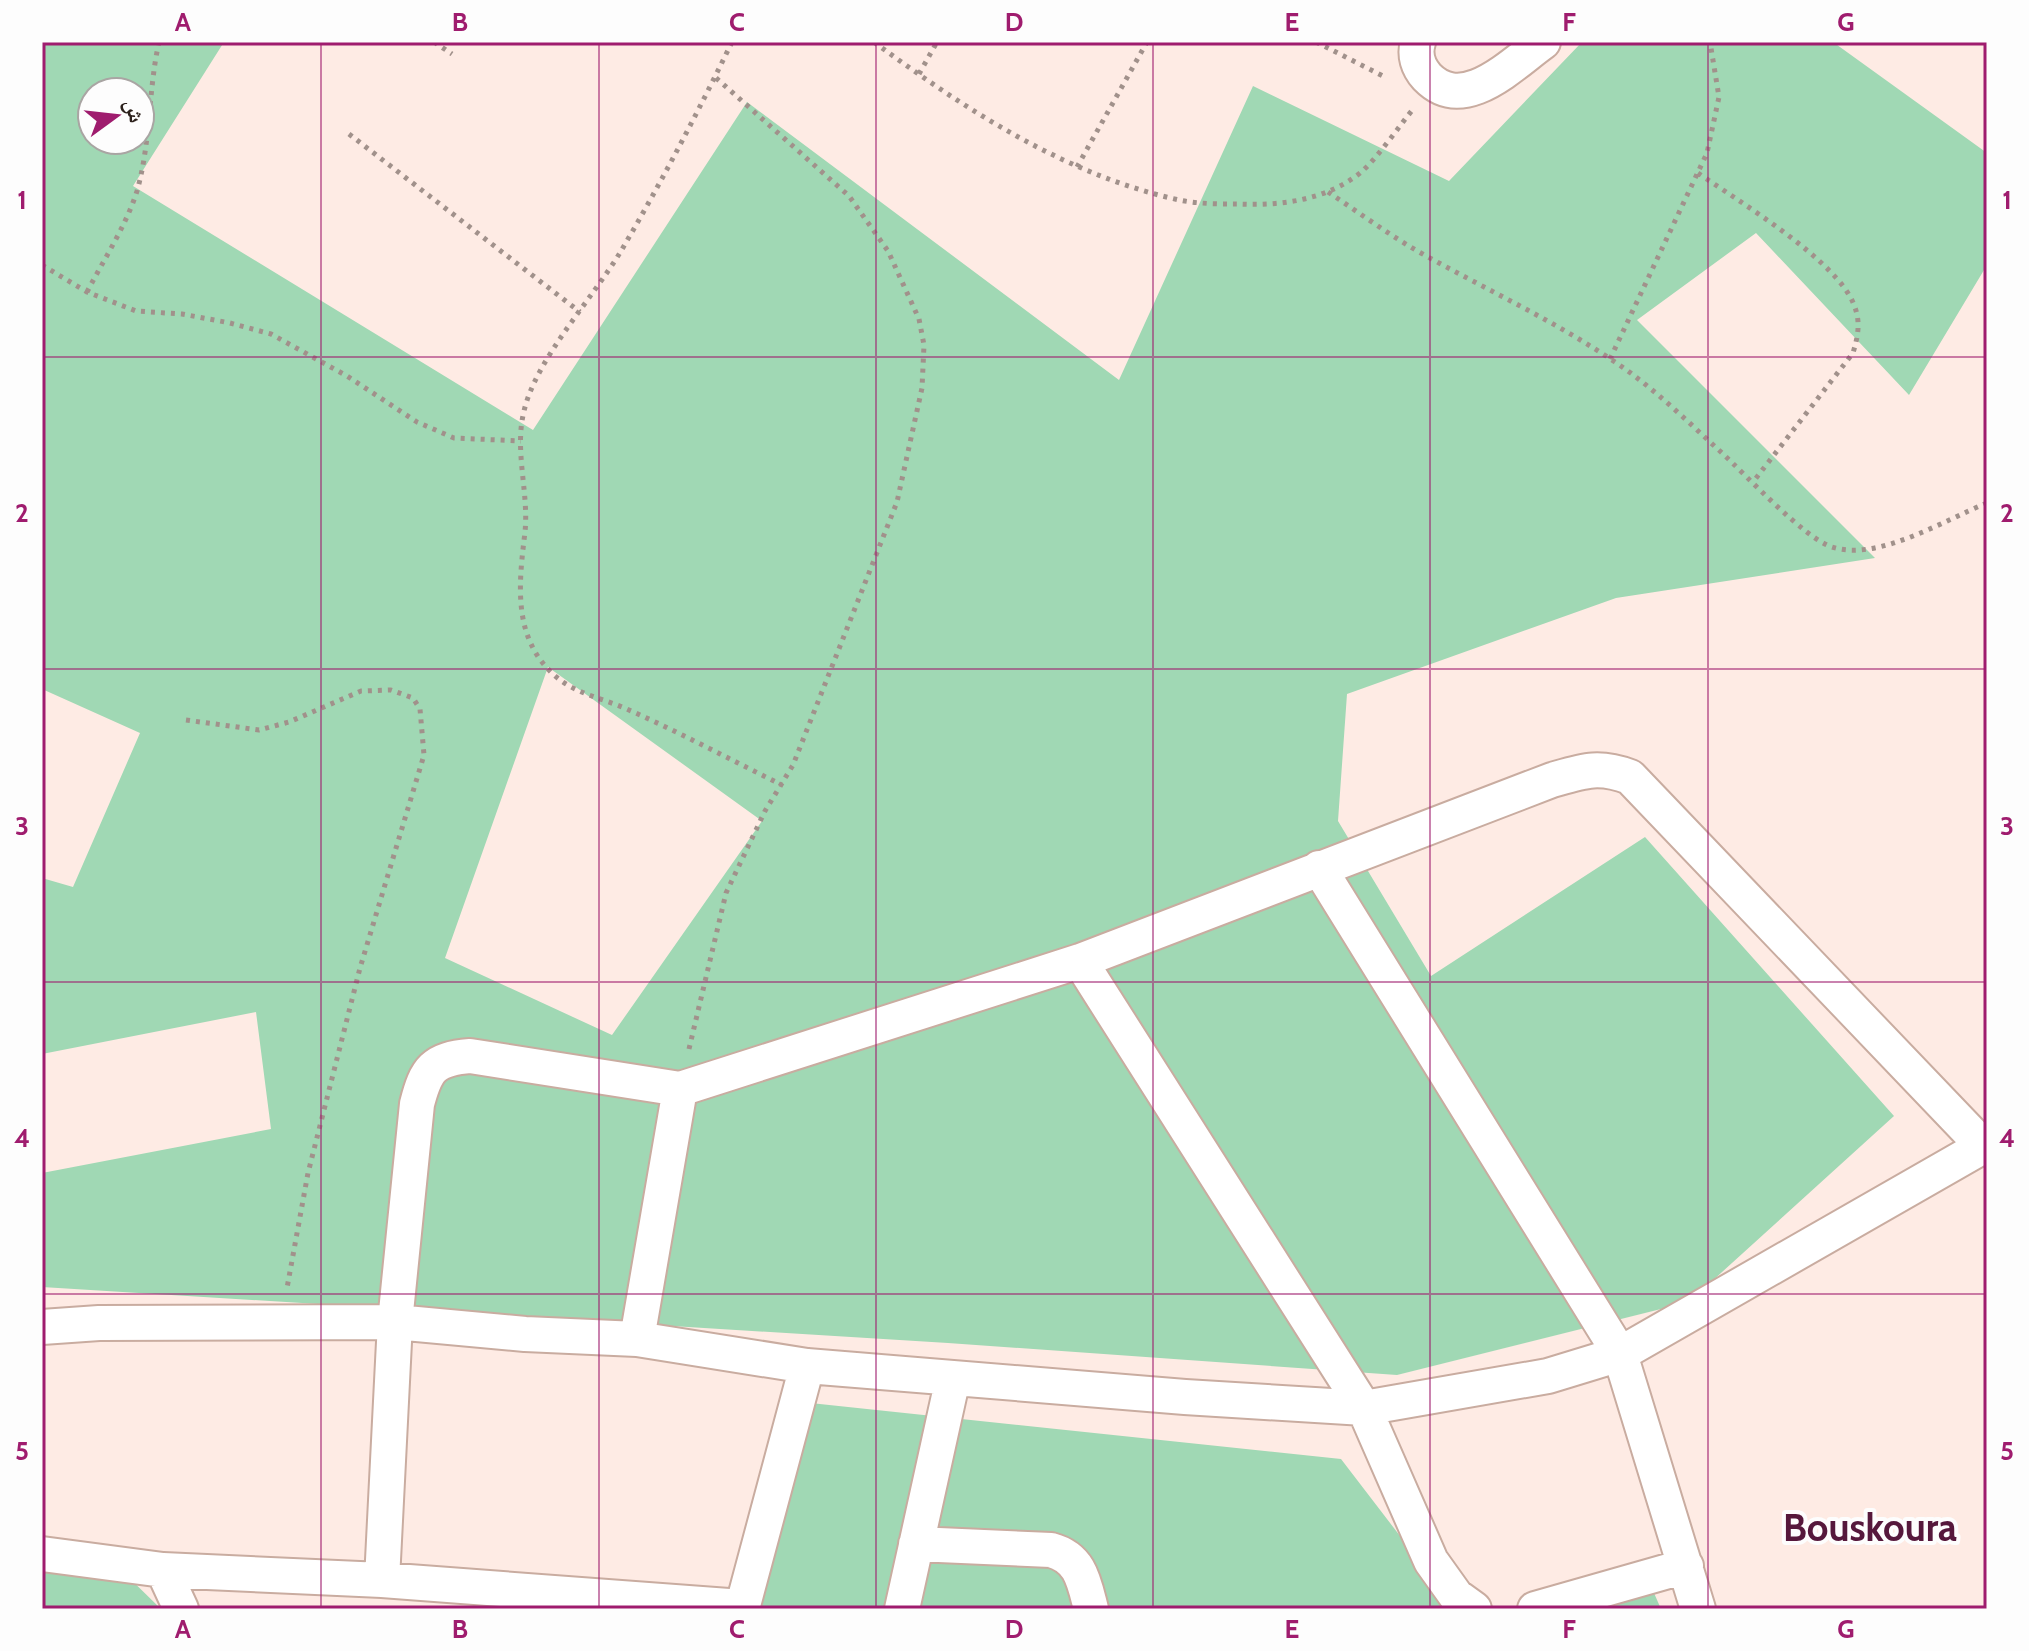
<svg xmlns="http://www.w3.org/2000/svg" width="2029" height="1651" viewBox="0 0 2029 1651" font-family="Cabin,'Noto Naskh Arabic',sans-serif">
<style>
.green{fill:#a0d8b4;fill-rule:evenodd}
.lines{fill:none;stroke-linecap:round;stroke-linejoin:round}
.street-casing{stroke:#c9aca0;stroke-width:38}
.path{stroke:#a1918b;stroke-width:5;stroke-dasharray:4 6;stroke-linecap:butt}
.street{stroke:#fff;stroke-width:34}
.grid{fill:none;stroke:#9f1c6e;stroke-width:2;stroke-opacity:0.55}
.labels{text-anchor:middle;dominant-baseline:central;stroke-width:8;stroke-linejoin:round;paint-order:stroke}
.town-label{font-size:38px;font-weight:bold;fill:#56183c;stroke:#fdfdfd}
.neatline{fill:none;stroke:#9f1c6e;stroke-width:3}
.grid-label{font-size:26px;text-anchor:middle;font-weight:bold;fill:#9f1c6e}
</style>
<rect width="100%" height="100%" fill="#feebe4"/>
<path class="green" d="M 42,42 L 224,42 L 133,186 L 533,430 L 747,102 L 1119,380 L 1253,86 L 1449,181 L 1582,42 L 1833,42 L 1987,153 L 1987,265 L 1909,395 L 1756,233 L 1637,320 L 1875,558 L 1616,598 L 1347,694 L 1338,821 L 1431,976 L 1645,837 L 1894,1116 L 1689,1302 L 1397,1375 L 948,1343 L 42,1287 L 42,1173 L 271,1129 L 256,1012 L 42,1054 L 42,878 L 73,887 L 140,733 L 42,689 ZM 92,92 L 140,92 L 140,140 L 92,140 ZM 548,667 L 762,821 L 612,1035 L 445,958 Z
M 782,1400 L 1341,1459 L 1456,1609 L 727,1609 Z
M 42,1546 L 114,1563 L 161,1609 L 42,1609 Z
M 1647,1577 L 1661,1609 L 1523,1609 Z"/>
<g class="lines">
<defs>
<path id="street" d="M 1418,42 C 1414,55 1418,67 1427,77 C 1464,115 1512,64 1543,42
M 1319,868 L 1620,1354 L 1698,1609
M 1080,961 L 1364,1408 L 1431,1561 L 1456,1596 L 1474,1609
M 42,1327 L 99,1323 L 395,1322 L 525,1334 L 637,1339 L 807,1366 L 1185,1397 L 1364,1408 L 1548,1376 L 1620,1354 L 1987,1144
M 637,1339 L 680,1089
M 916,1544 L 1051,1550 C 1081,1558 1084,1582 1091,1609
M 42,1554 L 163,1570 L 181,1609
M 163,1570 L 382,1580 L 742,1607
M 382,1580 L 395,1322 L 417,1104 C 426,1069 433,1059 470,1056 L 680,1089 L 1080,961 L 1552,780 C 1583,771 1598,765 1630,777 L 1983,1146
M 742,1609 L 807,1366
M 902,1609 L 953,1378
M 1535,1609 L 1686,1566"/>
</defs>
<use href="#street" class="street-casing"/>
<path class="path" d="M 434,42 L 452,54
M 732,42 C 698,112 661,183 621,251 C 593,298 536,359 524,411 C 514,451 529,492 525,532 C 519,582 512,636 553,674 C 574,694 603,698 629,710 C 681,733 731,760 782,785
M 874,42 C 966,110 1066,175 1179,200 C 1198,204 1220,204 1239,204 C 1281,206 1326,200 1360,173 C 1377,159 1399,126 1414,108
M 1316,42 L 1387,78
M 919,74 L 937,42
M 349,134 L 580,312
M 1077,167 L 1147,42
M 1698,173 C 1738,201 1838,261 1854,305 C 1861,322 1858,336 1853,353 L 1753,482
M 1328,192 C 1358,212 1388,234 1419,252 C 1485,289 1553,320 1615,362 C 1654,388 1688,422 1722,453 C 1746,475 1804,538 1832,547 C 1878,562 1944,520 1987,503
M 42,265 L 87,292 L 136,311 L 182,314 L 230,323 L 271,334 L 347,376 L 417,422 L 454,438 L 521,441
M 87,292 C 104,259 126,226 137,191 C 151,142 148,91 159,42
M 1610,359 L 1707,153 L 1719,97 L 1710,42
M 186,720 L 259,730 L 289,722 L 361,691 L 391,690 L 413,698 L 420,709 L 424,755 L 360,968 L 308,1173 L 287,1288
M 689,1049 L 726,893 L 765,811 L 793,765 L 897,502 L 922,388 L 924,345 L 919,319 L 888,251 L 849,196 L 715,77"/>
<use href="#street" class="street"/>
</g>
<path class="grid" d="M 321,42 L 321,1609M 599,42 L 599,1609M 876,42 L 876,1609M 1153,42 L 1153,1609M 1430,42 L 1430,1609M 1708,42 L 1708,1609M 42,357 L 1987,357M 42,669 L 1987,669M 42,982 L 1987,982M 42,1294 L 1987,1294"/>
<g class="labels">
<g class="town-label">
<text x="1870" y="1527">Bouskoura</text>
</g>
</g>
<rect width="2029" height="1651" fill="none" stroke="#fdfdfd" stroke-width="88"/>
<g transform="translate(116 116) rotate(75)"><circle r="38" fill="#fdfdfd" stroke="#a9a5a3" stroke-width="2"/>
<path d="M0-6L14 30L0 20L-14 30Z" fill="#9f1c6e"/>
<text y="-12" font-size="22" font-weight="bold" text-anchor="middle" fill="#2c211c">ش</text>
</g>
<rect x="44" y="44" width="1941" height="1563" class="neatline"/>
<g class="grid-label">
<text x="183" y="31">A</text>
<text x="460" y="31">B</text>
<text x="737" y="31">C</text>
<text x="1014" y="31">D</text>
<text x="1292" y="31">E</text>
<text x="1569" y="31">F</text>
<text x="1846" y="31">G</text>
<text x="22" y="209">1</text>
<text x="2007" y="209">1</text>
<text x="22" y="522">2</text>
<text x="2007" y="522">2</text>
<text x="22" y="835">3</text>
<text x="2007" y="835">3</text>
<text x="22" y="1147">4</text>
<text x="2007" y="1147">4</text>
<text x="22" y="1460">5</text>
<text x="2007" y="1460">5</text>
<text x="183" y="1638">A</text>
<text x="460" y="1638">B</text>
<text x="737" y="1638">C</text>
<text x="1014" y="1638">D</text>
<text x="1292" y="1638">E</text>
<text x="1569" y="1638">F</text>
<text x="1846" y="1638">G</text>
</g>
</svg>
